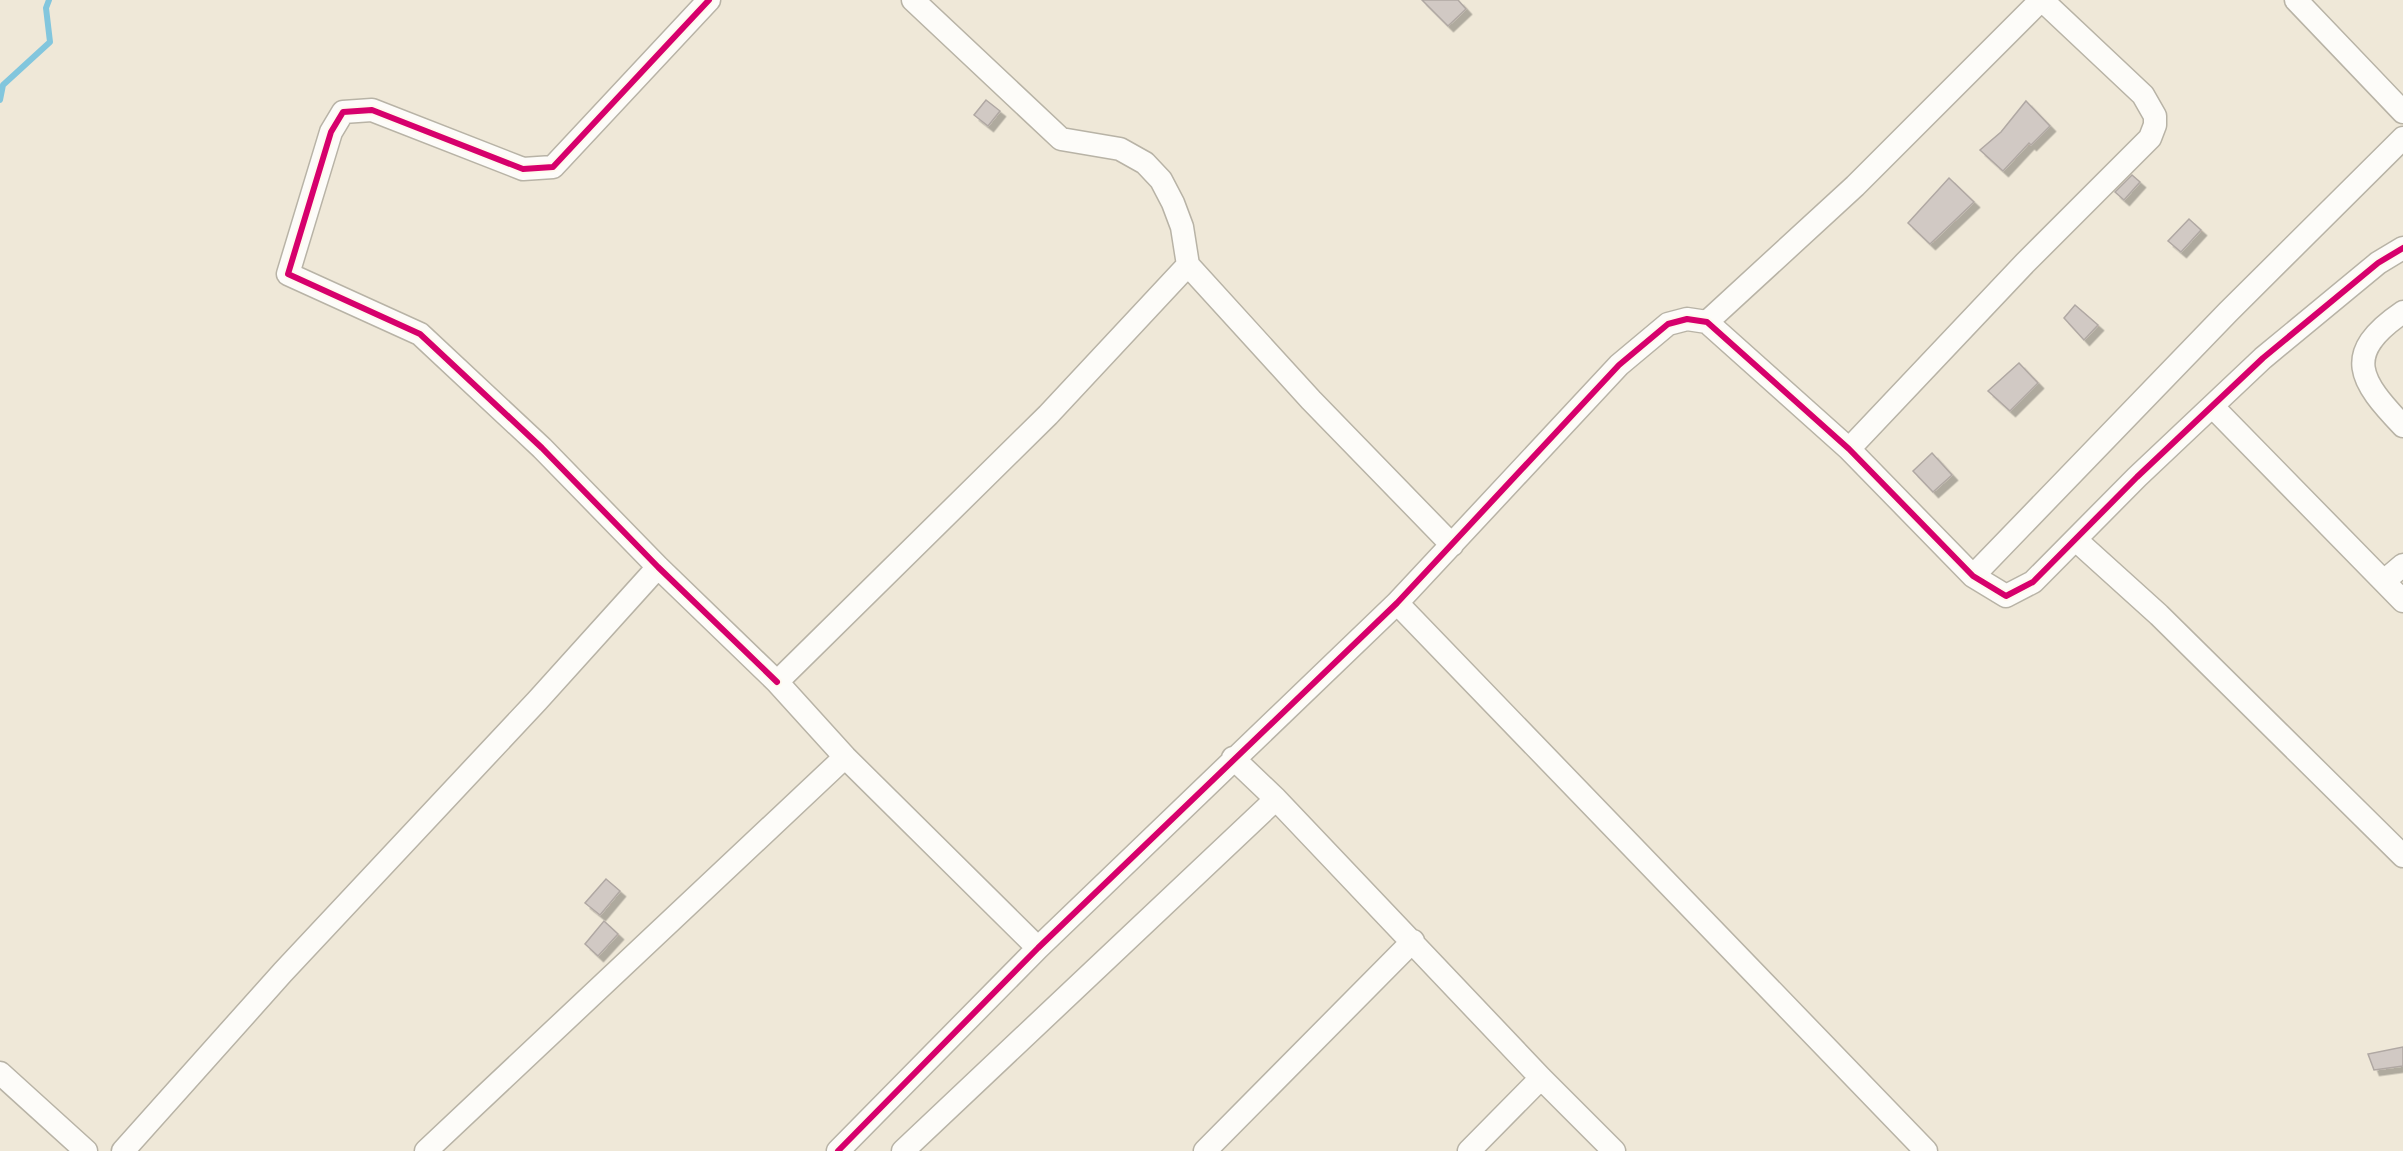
<svg xmlns="http://www.w3.org/2000/svg" width="2403" height="1151" viewBox="0 0 2403 1151" font-family="'Archivo Narrow',sans-serif">
<style>
.lines{fill:none;stroke-linecap:round;stroke-linejoin:round}
.stream{stroke:#82c6dd;stroke-width:6}
.building{fill:#d1c9c4;stroke:#b0a8a3;stroke-width:1.5;filter:url(#shadow)}
.minor-casing{stroke:#b8b3a6;stroke-width:25}
.minor{stroke:#fdfcf9;stroke-width:22}
.cycleway-casing{stroke:#fef9ee;stroke-width:10}
.cycleway{stroke:#d6006c;stroke-width:6}
</style>
<defs>
<filter id="shadow"><feDropShadow dx="5.5" dy="5.5" stdDeviation="0" flood-color="#0004"/></filter>
</defs>
<rect width="100%" height="100%" fill="#efe8d8"/>
<g class="lines">
<path class="stream" d="M 0,100 L 3,85 L 50,42 L 46,8 L 49,0"/>
</g>
<path class="building" d="M 1422,0 L 1458,0 L 1466,9 L 1448,26 Z
M 986,100 L 1000,111 L 988,126 L 974,115 Z
M 2026,101 L 2050,126 L 2031,145 L 2029,143 L 2003,171 L 1980,150 L 2001,132 Z
M 2132,175 L 2140,182 L 2124,200 L 2115,192 Z
M 1949,178 L 1974,202 L 1930,244 L 1908,223 Z
M 2189,219 L 2201,230 L 2181,252 L 2168,241 Z
M 2075,305 L 2098,325 L 2084,340 L 2064,318 Z
M 2019,363 L 2038,383 L 2010,411 L 1988,391 Z
M 1932,453 L 1952,475 L 1933,492 L 1913,471 Z
M 606,879 L 620,891 L 600,915 L 585,903 Z
M 604,921 L 618,934 L 598,956 L 585,944 Z
M 2403,1047 L 2403,1066 L 2374,1070 L 2368,1054 Z"/>
<g class="lines">
<defs>
<path id="minor" d="M 709,0 L 553,167 L 523,169 L 372,110 L 343,112 L 331,132 L 288,274 L 420,334 L 542,448 L 658,567 L 777,682
M 913,0 L 1061,139 L 1120,149 L 1145,163 L 1161,180 L 1173,203 L 1182,227 L 1188,265 L 1311,400 L 1452,545
M 2296,0 L 2403,112
M 2403,312 C 2341,354 2360,381 2403,426
M 1707,322 L 1855,186 L 2041,0
M 2213,407 L 2403,601
M 1849,449 L 2025,263 L 2150,138 L 2155,125 L 2155,116 L 2143,95 L 2042,0
M 2076,540 L 2159,615 L 2403,856
M 1973,576 L 2228,312 L 2403,138
M 2384,581 L 2403,565
M 1397,603 L 1926,1151
M 1233,758 L 1276,799 L 1541,1078 L 1614,1151
M 1038,948 L 845,757 L 777,682 L 1048,415 L 1188,265
M 0,1073 L 86,1151
M 123,1151 L 283,972 L 537,701 L 658,567
M 426,1151 L 845,757
M 838,1151 L 1038,948 L 1397,603 L 1619,365 L 1668,324 L 1687,319 L 1707,322 L 1849,449 L 1973,576 L 2006,596 L 2033,582 L 2137,477 L 2263,358 L 2378,263 L 2403,248
M 903,1151 L 1276,799
M 1205,1151 L 1413,941
M 1469,1151 L 1541,1078"/>
</defs>
<use href="#minor" class="minor-casing"/>
<use href="#minor" class="minor"/>
<defs>
<path id="cycleway" d="M 709,0 L 553,167 L 523,169 L 372,110 L 343,112 L 331,132 L 288,274 L 420,334 L 542,448 L 658,567 L 777,682
M 838,1151 L 1038,948 L 1397,603 L 1619,365 L 1668,324 L 1687,319 L 1707,322 L 1849,449 L 1973,576 L 2006,596 L 2033,582 L 2137,477 L 2263,358 L 2378,263 L 2403,248"/>
</defs>
<use href="#cycleway" class="cycleway-casing"/>
<use href="#cycleway" class="cycleway"/>
</g>
</svg>
